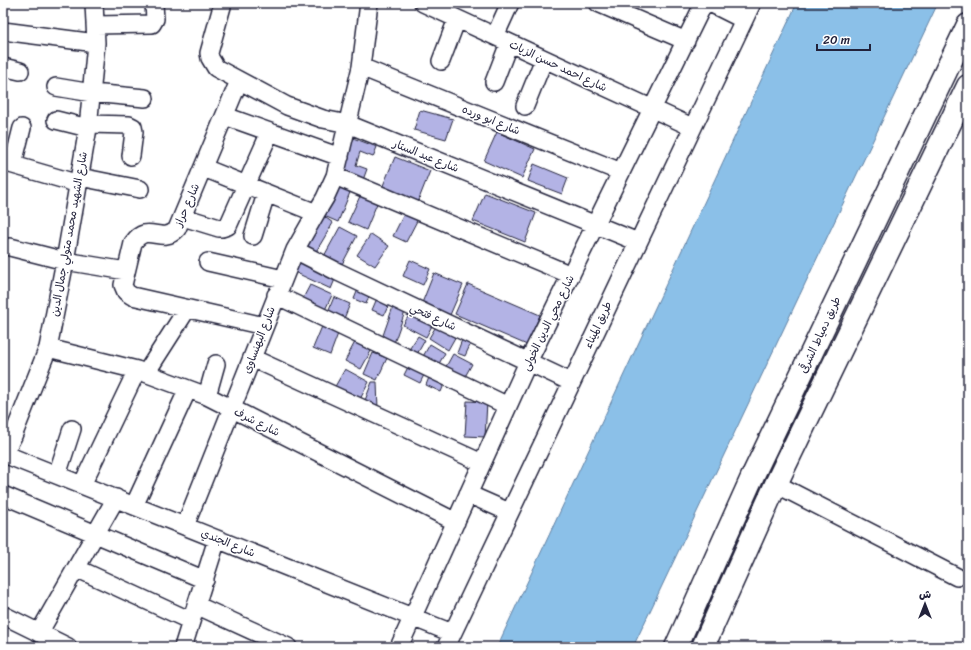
<svg xmlns="http://www.w3.org/2000/svg" width="971" height="650" viewBox="0 0 971 650" font-family="Sriracha,'Playpen Sans Arabic',sans-serif">
<style>
.water{fill:#8bc0e8;stroke:#6181a3}
.building{fill:#b3b3e5;stroke:#22223b}
.lines{fill:none;stroke-linecap:round;stroke-linejoin:round}
.minor-casing{stroke:#22223b;stroke-width:20}
.highway-casing{stroke:#22223b;stroke-width:25}
.minor{stroke:#fff;stroke-width:17}
.highway{stroke:#fff;stroke-width:22}
.labels{text-anchor:middle;dominant-baseline:central;stroke-width:3;stroke-linejoin:round;paint-order:stroke}
.street-label{font-size:11px;fill:#22223b;stroke:#fff}
</style>
<rect width="100%" height="100%" fill="#fff"/>
<filter id="ink" filterUnits="userSpaceOnUse"><feTurbulence type="fractalNoise" baseFrequency=".025" numOctaves="2"/><feDisplacementMap in="SourceGraphic" scale="8" xChannelSelector="R" yChannelSelector="G"/><feConvolveMatrix kernelMatrix="1 2 1 2 8 2 1 2 1" color-interpolation-filters="sRGB"/></filter>
<g filter="url(#ink)">
<path class="water" d="M 797,3 L 938,3 L 633,647 L 497,647 Z"/>
<path class="building" d="M 420,110 L 453,119 L 446,139 L 414,130 Z
M 497,132 L 535,149 L 522,178 L 484,161 Z
M 353,138 L 377,147 L 373,157 L 360,152 L 356,165 L 367,169 L 363,180 L 340,171 Z
M 395,157 L 430,171 L 415,209 L 379,195 Z
M 534,164 L 568,178 L 562,194 L 528,181 Z
M 335,184 L 351,190 L 338,222 L 322,215 Z
M 485,193 L 536,213 L 525,242 L 473,221 Z
M 361,194 L 378,201 L 366,230 L 348,222 Z
M 406,210 L 419,217 L 406,242 L 393,236 Z
M 322,215 L 333,223 L 314,255 L 301,248 Z
M 340,227 L 357,236 L 340,268 L 323,258 Z
M 371,234 L 389,246 L 375,266 L 357,255 Z
M 297,253 L 338,272 L 331,289 L 290,270 Z
M 410,260 L 430,269 L 423,285 L 403,276 Z
M 434,273 L 463,285 L 450,315 L 422,303 Z
M 468,284 L 540,315 L 527,345 L 455,314 Z
M 310,285 L 332,295 L 324,312 L 301,302 Z
M 359,287 L 371,291 L 366,304 L 354,299 Z
M 378,296 L 390,302 L 384,315 L 372,310 Z
M 334,297 L 350,304 L 343,321 L 327,314 Z
M 394,304 L 406,309 L 393,346 L 381,341 Z
M 411,312 L 433,324 L 426,337 L 403,325 Z
M 438,323 L 457,334 L 448,350 L 429,338 Z
M 323,324 L 339,331 L 330,355 L 313,348 Z
M 418,336 L 425,340 L 416,356 L 408,351 Z
M 463,337 L 472,341 L 465,356 L 457,353 Z
M 355,342 L 371,351 L 361,369 L 345,361 Z
M 430,344 L 445,353 L 436,369 L 421,360 Z
M 373,353 L 387,358 L 377,380 L 364,374 Z
M 453,354 L 472,364 L 462,382 L 443,372 Z
M 410,363 L 426,371 L 420,383 L 404,375 Z
M 345,369 L 369,382 L 358,403 L 333,390 Z
M 430,375 L 445,382 L 441,392 L 426,385 Z
M 372,382 L 377,382 L 378,409 L 364,403 Z
M 467,401 L 487,402 L 485,437 L 465,436 Z"/>
<g class="lines">
<defs>
<path id="minor" d="M 223,3 L 209,53 L 210,58 L 216,68 L 287,106 L 323,119 L 348,124 L 638,242
M 423,3 L 692,127
M 598,3 L 686,41
M 710,3 L 744,20
M 96,25 L 152,24 L 155,19 L 154,4
M 3,31 L 96,43
M 495,36 L 510,3
M 441,61 L 457,19
M 3,67 L 20,71
M 361,67 L 621,172
M 239,81 L 177,229 C 161,246 148,221 133,243 L 123,285 L 126,292 L 132,296 L 264,326
M 494,82 L 509,43
M 56,87 L 92,93 L 145,98
M 525,106 L 544,59
M 225,116 L 340,157
M 56,120 L 88,128
M 88,124 L 129,125 L 133,127 L 134,132 L 131,156
M 3,162 L 79,184
M 13,164 L 22,128
M 204,168 L 316,213
M 335,176 L 571,275
M 80,177 L 140,189
M 183,217 L 219,228 L 222,228 L 228,226 L 270,132
M 253,236 L 266,194
M 10,247 L 65,261 L 126,271
M 295,250 L 338,272 L 571,382
M 208,262 L 283,279
M 276,295 L 508,406
M 48,348 L 137,370 L 207,396 L 456,522
M 252,358 L 482,463
M 146,373 L 187,309
M 207,396 L 216,364
M 4,454 L 452,633
M 3,455 L 13,436 L 48,348 L 65,261 L 88,128 L 96,43 L 94,3
M 57,475 L 72,429
M 776,484 L 957,577
M 82,485 L 137,370
M 468,494 L 509,512
M 3,495 L 205,580
M 134,506 L 188,389
M 185,526 L 295,250 L 316,213 L 325,198 L 335,176 L 361,67 L 369,3
M 76,568 L 191,621
M 196,605 L 288,647
M 3,615 L 68,647
M 39,633 L 116,498
M 183,647 L 217,539
M 399,647 L 528,362 L 704,3
M 446,647 L 752,3"/>
<path id="highway" d="M 676,647 L 754,473 L 968,25
M 703,647 L 776,484 L 968,86"/>
</defs>
<use href="#minor" class="minor-casing"/>
<use href="#highway" class="highway-casing"/>
<use href="#minor" class="minor"/>
<use href="#highway" class="highway"/>
</g>
</g>
<g class="labels">
<g class="street-label">
<text transform="translate(558 66) rotate(25)">شارع احمد حسن الزيات</text>
<text transform="translate(491 120) rotate(22)">شارع ابو ورده</text>
<text transform="translate(426 156) rotate(22)">شارع عبد الستار</text>
<text transform="translate(187 205) rotate(-66)">شارع حراز</text>
<text transform="translate(69 234) rotate(-80)">شارع الشهيد محمد متولي جمال الدين</text>
<text transform="translate(433 317) rotate(25)">شارع فتحي</text>
<text transform="translate(548 323) rotate(-64)">شارع محي الدين الخولى</text>
<text transform="translate(598 325) rotate(-65)">طريق الميناء</text>
<text transform="translate(820 335) rotate(-65)">طريق دمياط الشرقى</text>
<text transform="translate(259 340) rotate(-69)">شارع البهنساوى</text>
<text transform="translate(257 422) rotate(27)">شارع شرف</text>
<text transform="translate(228 543) rotate(22)">شارع الجندي</text>
</g>
</g>
<rect width="971" height="650" fill="none" stroke="#fff" stroke-width="16"/>
<rect x="8" y="8" width="955" height="634" fill="none" stroke="#22223b" stroke-width="1.5" filter="url(#ink)"/>
<g transform="translate(925 604)" stroke="#ffffff" stroke-width="3" paint-order="stroke">
<path d="M0-3L7 15L0 10L-7 15Z" fill="#22223b"/>
<text y="-6" font-size="11" font-weight="bold" text-anchor="middle" fill="#22223b">ش</text>
</g>
<path d="M817 44v6h53v-6" fill="none" stroke="#22223b" stroke-width="2"/>
<text x="823" y="44" font-size="12" fill="#22223b" stroke="#ffffff" stroke-width="3" paint-order="stroke">20 m</text>
</svg>
